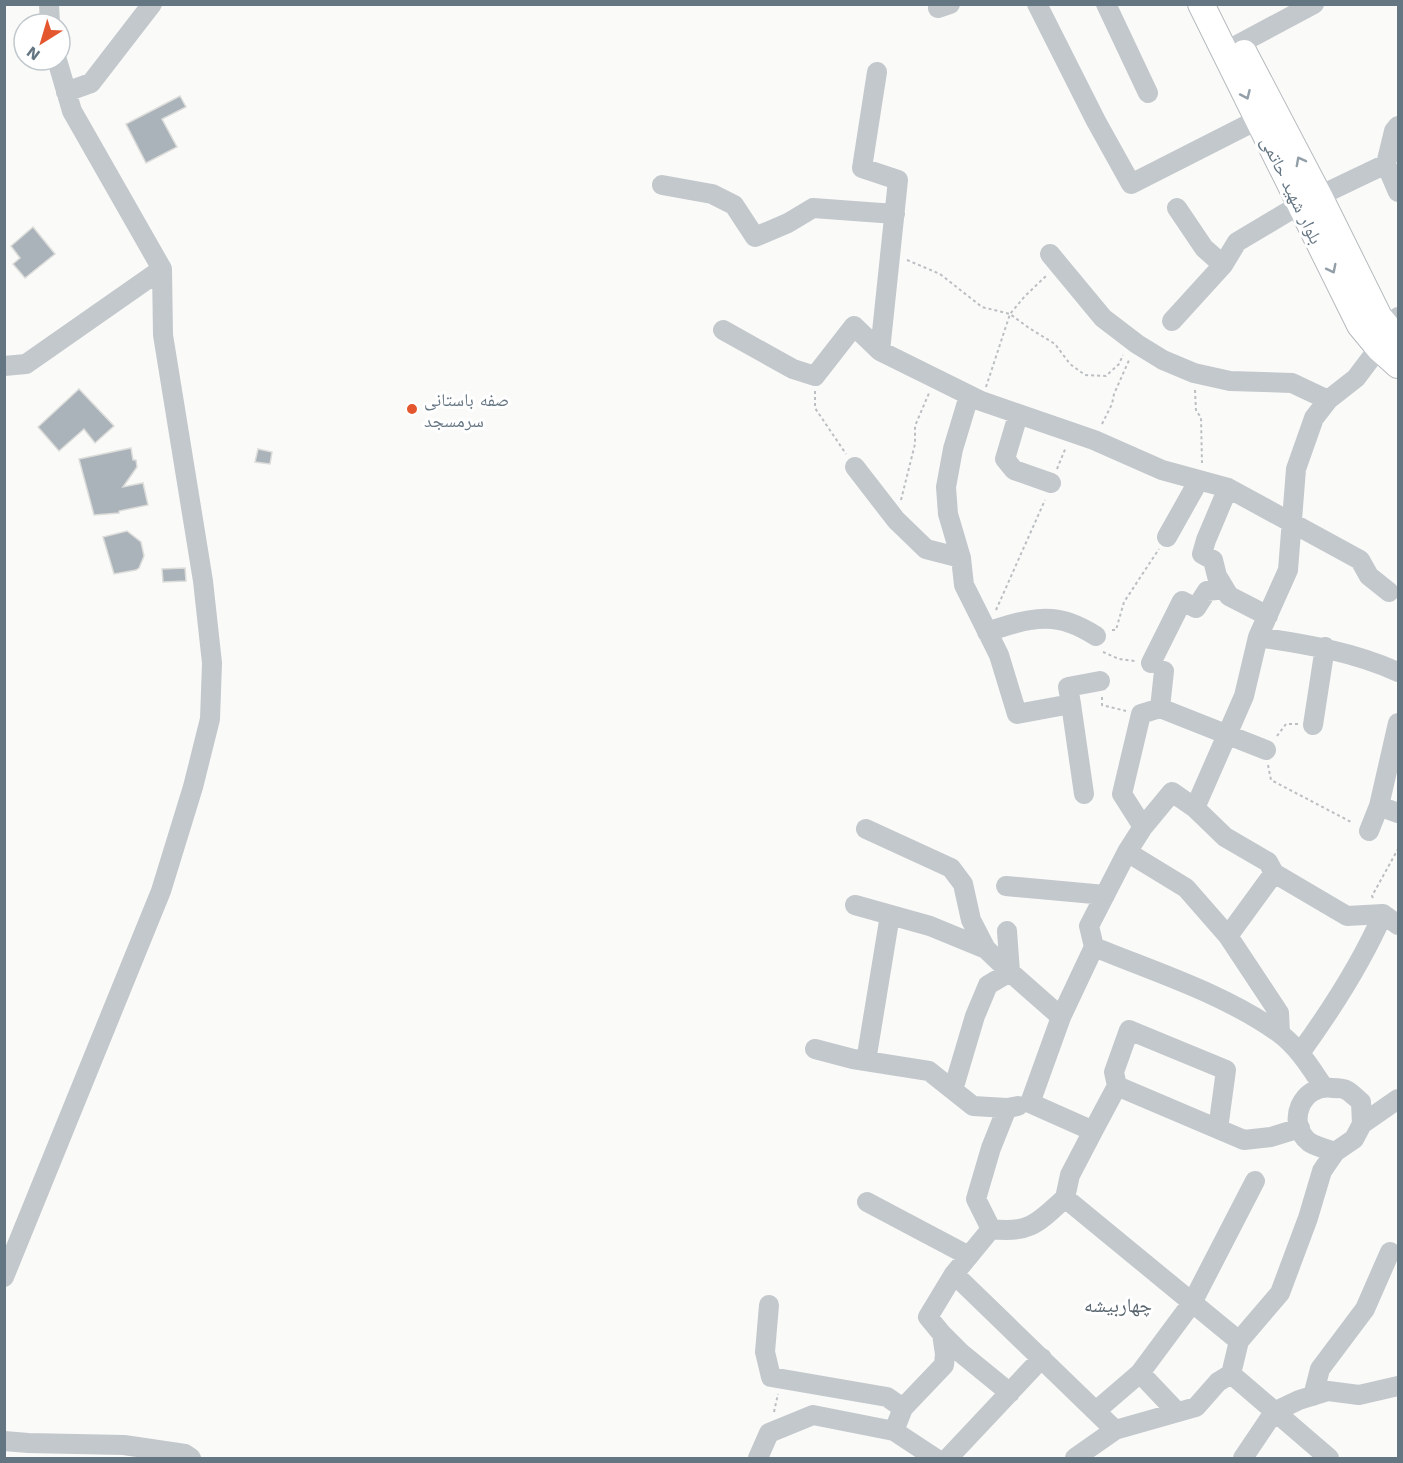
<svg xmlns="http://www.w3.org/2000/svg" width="1403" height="1463" viewBox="0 0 1403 1463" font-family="'Work Sans','Noto Naskh Arabic',sans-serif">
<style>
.building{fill:#aab3b9;stroke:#dcdcda;stroke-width:1.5}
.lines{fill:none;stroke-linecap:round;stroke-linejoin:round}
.major-casing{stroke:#b5babe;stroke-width:28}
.path{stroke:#bbbfc2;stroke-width:2;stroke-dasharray:3 3;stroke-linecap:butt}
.minor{stroke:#c3c8cc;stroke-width:20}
.major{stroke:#fff;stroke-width:26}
.oneway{stroke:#939fa8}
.poi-dot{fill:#e4572e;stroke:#fff;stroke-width:2}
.labels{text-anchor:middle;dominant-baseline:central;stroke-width:6;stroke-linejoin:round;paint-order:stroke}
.street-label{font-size:18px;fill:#657683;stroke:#fff}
.poi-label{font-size:18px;fill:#657683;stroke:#fff;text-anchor:start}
.neighbourhood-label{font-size:20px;fill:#57646e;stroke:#fff}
</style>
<rect width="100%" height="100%" fill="#fafaf8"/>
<path class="building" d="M 180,96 L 186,107 L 162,119 L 177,147 L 146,163 L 126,124 Z
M 33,227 L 55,254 L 25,278 L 13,264 L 20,258 L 11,246 Z
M 79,389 L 114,426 L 95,443 L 84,429 L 59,451 L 38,427 Z
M 131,448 L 133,460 L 136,460 L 137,467 L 123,487 L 143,483 L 148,505 L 119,511 L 119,513 L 94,515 L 79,459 Z
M 258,449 L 272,452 L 270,464 L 255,462 Z
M 127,531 L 141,542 L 144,556 L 139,568 L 136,570 L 114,574 L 103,537 Z
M 185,568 L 186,581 L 163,582 L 162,569 Z"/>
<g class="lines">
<defs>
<path id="major" d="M 1201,4 L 1360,325 L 1379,348 L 1398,365
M 1244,53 L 1319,196 L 1379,317 L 1398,340"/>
</defs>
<use href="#major" class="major-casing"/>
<path class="path" d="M 907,260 L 940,274 L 982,307 L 1010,314 L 1029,328 L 1055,344 L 1070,364 L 1085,375 L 1106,376 L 1119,364 L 1123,355
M 986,387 L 1010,314 L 1025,296 L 1046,276
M 1195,390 L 1196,411 L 1201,417 L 1202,463
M 815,391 L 815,408 L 846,454
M 1102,424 L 1112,404 L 1114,394 L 1130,358
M 1057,469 L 1066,447
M 901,500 L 915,444 L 915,426 L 929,393
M 996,610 L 1045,500
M 1112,630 L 1116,630 L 1124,602 L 1159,549
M 1103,652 L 1119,659 L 1135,661
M 1102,697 L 1102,705 L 1126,711
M 1277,736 L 1286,724 L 1298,724
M 1268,765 L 1271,780 L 1353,823
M 1373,898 L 1372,896 L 1398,849
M 774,1412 L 778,1394"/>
<path class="minor" d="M 49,4 L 50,24
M 1037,4 L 1096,121 L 1131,184 L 1257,120
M 1106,4 L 1148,93
M 938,8 L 950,4
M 1226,51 L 1314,4
M 877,72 L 862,168 L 898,180 L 880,351 L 981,401 L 1094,440 L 1162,470 L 1228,488 L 1360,560 L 1369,576 L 1389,592
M 66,92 L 91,83 L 152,4
M 1398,126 L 1394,131 L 1386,164 L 1398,192
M 662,185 L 712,194 L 734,205 L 755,237 L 788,223 L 813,208 L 895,214
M 1319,196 L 1386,164
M 1177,208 L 1204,248 L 1223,265
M 1050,254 L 1103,318 L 1137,344 L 1163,360 L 1194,373 L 1230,381 L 1292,383 L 1328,400
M 1172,321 L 1223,265 L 1237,242 L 1299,205
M 723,330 L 793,369 L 815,376 L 854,326 L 880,351
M 4,366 L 26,364 L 162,269
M 969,396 L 953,449 L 946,487 L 948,514 L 961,558 L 964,585 L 999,655 L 1017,714 L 1071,704 L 1068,687 L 1100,681
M 1018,415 L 1005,459 L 1014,470 L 1051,483
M 855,467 L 896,520 L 926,549 L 961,558
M 1228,488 L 1206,540 L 1202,554 L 1213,560 L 1217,576 L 1229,596 L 1268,616
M 1167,537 L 1199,480
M 987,632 C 1014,623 1043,613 1070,623 C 1079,626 1088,631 1096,636
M 1258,637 C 1306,644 1354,652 1398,672
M 1151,663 L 1182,601 L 1196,608 L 1207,591 L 1225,589
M 1071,704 L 1084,794
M 1160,708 L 1164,671
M 1313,725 L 1325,647
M 1379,806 L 1398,813
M 1195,808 L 1225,837 L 1268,862 L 1274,873 L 1228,936
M 1143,827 L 1122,794 L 1141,714 L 1160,708 L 1266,750
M 866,829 L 951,868 L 963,884 L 971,920 L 986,949 L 1010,972 L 988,985 L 975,1016 L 953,1090
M 1369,831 L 1379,806 L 1398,723
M 1127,852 L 1186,888 L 1228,936 L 1279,1013 L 1280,1033
M 1274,873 L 1347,916 L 1383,914 L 1398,925
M 1006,886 L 1105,895
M 855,905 L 930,926 L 986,949
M 1007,931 L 1010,972 L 1061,1017
M 1094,947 C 1155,972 1225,994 1279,1033 C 1298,1047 1310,1067 1323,1086
M 815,1049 L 853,1059 L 929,1071 L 973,1106 L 1007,1108
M 1300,1053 C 1332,1009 1361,964 1383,914
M 866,1061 L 890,915
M 1117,1086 L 1114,1072 L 1129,1030 L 1226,1070 L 1218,1129
M 1093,1131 L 1117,1086 L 1244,1140 L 1271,1137 L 1300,1128
M 1335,1152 C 1328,1149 1316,1147 1309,1142 C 1285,1123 1302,1083 1332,1088 C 1336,1088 1343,1088 1346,1090 C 1351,1092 1356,1098 1361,1102 L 1362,1124
M 867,1202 L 969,1256
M 991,1229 L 976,1199 L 991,1148 L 1007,1108 L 1018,1106
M 954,1274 L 1115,1430
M 4,1277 L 161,891 L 193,787 L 210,719 L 212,663 L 203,581 L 163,335 L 162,269 L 72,111 L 57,60
M 769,1305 L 765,1352 L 771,1377 L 887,1397 L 903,1408
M 942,1334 L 961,1353 L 1010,1393
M 1239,1341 L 1280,1293 L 1308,1218 L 1322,1171 L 1335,1152 L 1354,1139 L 1362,1124 L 1398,1099
M 1231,1374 L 1239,1341 L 1065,1198 L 1070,1175 L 1093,1131 L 1030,1103 L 1061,1017 L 1094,947 L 1089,926 L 1127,852 L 1143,827 L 1172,792 L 1195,808 L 1244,696 L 1258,637 L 1288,570 L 1296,469 L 1314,418 L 1328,400 L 1356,378 L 1390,333 L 1398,317
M 1231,1374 L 1329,1458
M 1313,1396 L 1320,1369 L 1365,1309 L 1390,1252
M 1097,1410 L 1140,1373
M 1177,1412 L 1140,1373 L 1192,1303 L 1255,1181
M 4,1441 L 28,1443 L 124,1445 L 185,1454 L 191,1458
M 758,1458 L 769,1433 L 813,1415 L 894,1431
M 935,1458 L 894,1431 L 903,1408 L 944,1365 L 945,1354 L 942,1334 L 928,1317 L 954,1274 L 991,1229 C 1029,1234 1038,1223 1065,1198
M 948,1458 L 1042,1358
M 1075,1458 L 1115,1430 L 1196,1407 L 1218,1382 L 1231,1374
M 1243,1458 L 1274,1412 L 1299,1400 L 1328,1391 L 1359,1395 L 1398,1386"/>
<use href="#major" class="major"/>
</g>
<defs><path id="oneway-chevron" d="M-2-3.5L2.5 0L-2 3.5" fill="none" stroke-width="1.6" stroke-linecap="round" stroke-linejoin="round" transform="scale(1.5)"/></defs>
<g class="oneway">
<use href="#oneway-chevron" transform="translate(1246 95) rotate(66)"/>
<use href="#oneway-chevron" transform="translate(1300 161) rotate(-118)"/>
<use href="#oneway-chevron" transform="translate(1332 269) rotate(63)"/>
</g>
<circle class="poi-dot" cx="412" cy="409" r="6"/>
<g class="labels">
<g class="street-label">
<text transform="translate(1292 190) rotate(64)">بلوار شهید حاتمی</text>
</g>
<g class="poi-label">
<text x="424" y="399">صفه باستانی<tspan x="424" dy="21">سرمسجد</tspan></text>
</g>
<g class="neighbourhood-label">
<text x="1118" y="1305">چهاربیشه</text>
</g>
</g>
<rect width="1403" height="1463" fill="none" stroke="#657683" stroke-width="12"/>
<g transform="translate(42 42) rotate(217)"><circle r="28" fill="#ffffff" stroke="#c1c8cd" stroke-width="1.5"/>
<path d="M0-4.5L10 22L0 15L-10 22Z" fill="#e4572e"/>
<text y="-9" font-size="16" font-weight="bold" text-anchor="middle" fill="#657683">N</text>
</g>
</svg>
